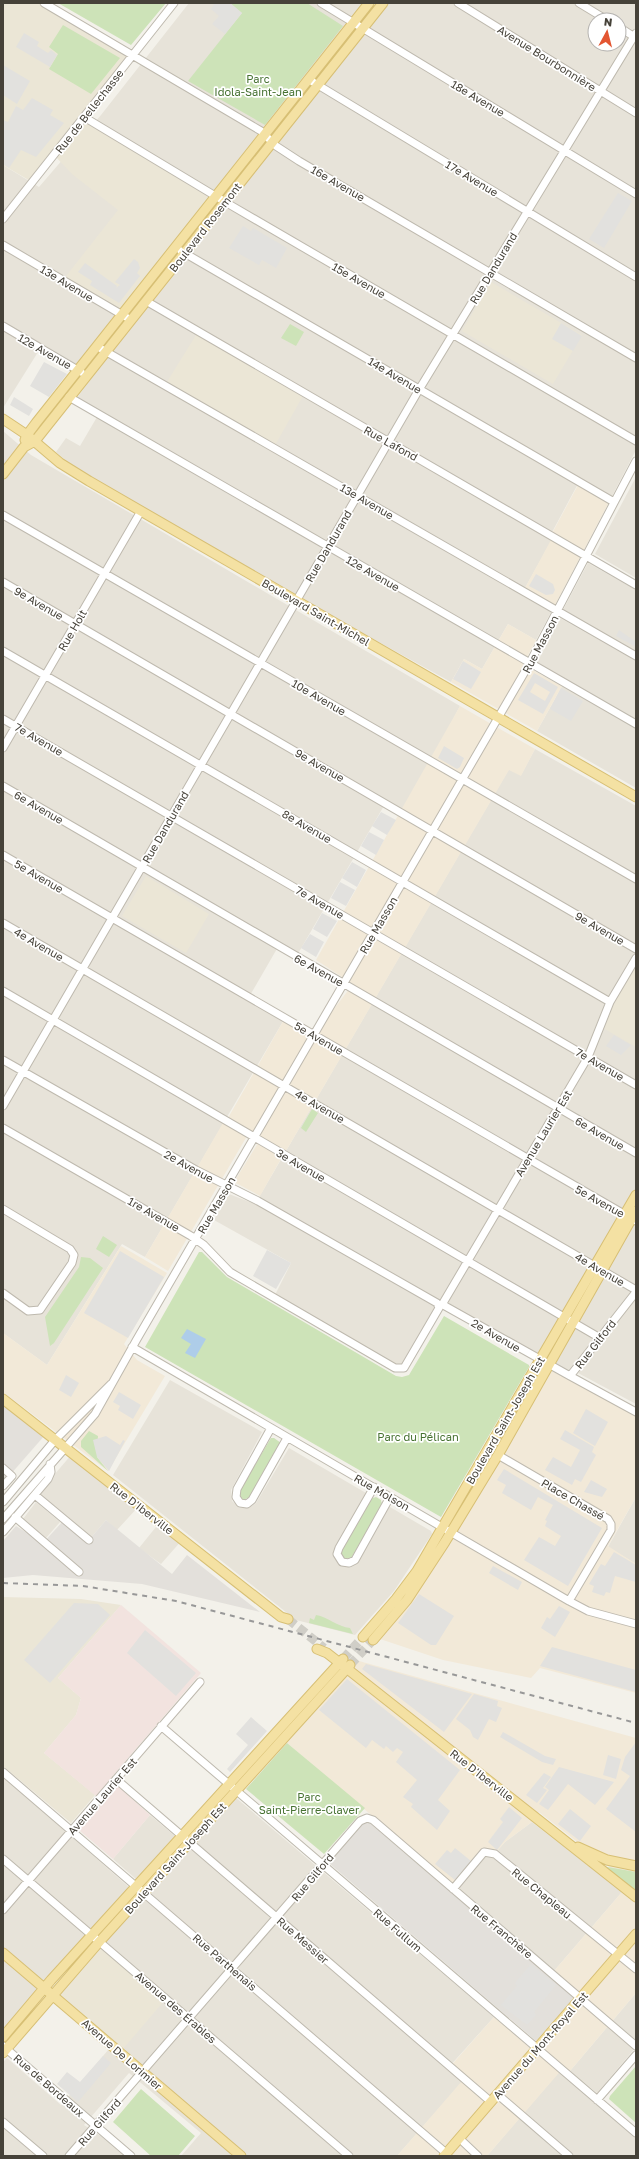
<svg xmlns="http://www.w3.org/2000/svg" width="639" height="2159" viewBox="0 0 639 2159" font-family="'Golos Text',sans-serif">
<style>
.residential{fill:#e7e3d9;fill-rule:evenodd}
.commercial{fill:#f2e9d8}
.industrial{fill:#e3e0db}
.education{fill:#ebe6d6}
.medical{fill:#f2e3df}
.green{fill:#cde3b8}
.parking{fill:#e2e1de;fill-rule:evenodd}
.water{fill:#aecde9}
.lines{fill:none;stroke-linecap:round;stroke-linejoin:round}
.major-tunnel{stroke:#d0cec7;stroke-width:9;stroke-dasharray:9 4.5;stroke-linecap:butt}
.minor-casing{stroke:#beb9ae;stroke-width:9}
.major-casing{stroke:#d7bf74;stroke-width:11}
.minor{stroke:#fff;stroke-width:7}
.major{stroke:#f4e1a3;stroke-width:9}
.rail{stroke:#989898;stroke-width:2;stroke-dasharray:5 5;stroke-linecap:butt}
.labels{text-anchor:middle;dominant-baseline:central;stroke-width:3.5;stroke-linejoin:round;paint-order:stroke}
.street-label{font-size:11px;fill:#464239;stroke:#fff}
.park-label{font-size:11px;fill:#477232;stroke:#fff}
</style>
<rect width="100%" height="100%" fill="#f3f1ea"/>
<path class="residential" d="M 189,3 L 636,3 L 636,450 L 611,498 L 580,480 L 550,536 L 553,538 L 521,595 L 551,612 L 536,640 L 508,624 L 482,669 L 464,659 L 451,682 L 140,510 L 79,472 L 56,452 L 66,438 L 80,446 L 97,417 L 73,403 L 94,375 L 43,344 L 3,408 L 3,165 L 39,187 L 101,115 ZM 595,20 L 619,20 L 619,44 L 595,44 Z
M 3,431 L 31,455 L 460,706 L 403,814 L 385,804 L 296,957 L 278,947 L 249,997 L 285,1018 L 145,1257 L 122,1244 L 47,1365 L 3,1333 Z
M 636,477 L 636,578 L 595,554 Z
M 588,563 L 636,590 L 636,652 L 563,610 Z
M 560,618 L 636,661 L 636,788 L 537,731 L 566,679 L 537,663 Z
M 535,749 L 636,806 L 636,1188 L 538,1355 L 440,1300 L 401,1367 L 275,1295 L 291,1263 L 214,1220 L 229,1194 L 255,1204 L 509,769 L 521,775 Z
M 636,1221 L 636,1290 L 569,1373 L 553,1364 Z
M 636,1298 L 636,1404 L 578,1373 Z
M 170,1380 L 262,1432 L 231,1490 L 232,1501 L 240,1508 L 249,1508 L 256,1503 L 289,1448 L 431,1531 L 432,1534 L 394,1591 L 355,1635 L 296,1620 L 113,1475 Z
M 72,1454 L 139,1506 L 117,1530 L 106,1520 L 89,1540 L 36,1496 Z
M 636,1497 L 636,1564 L 608,1547 Z
M 36,1502 L 60,1522 L 46,1538 L 23,1519 Z
M 160,1522 L 182,1540 L 161,1564 L 139,1548 Z
M 3,1776 L 131,1889 L 3,2035 Z
M 235,1797 L 494,2017 L 448,2068 L 463,2081 L 397,2156 L 181,2156 L 201,2133 L 129,2073 L 84,2125 L 131,2156 L 3,2156 L 3,2062 L 7,2058 L 61,2105 L 115,2042 L 123,2049 L 101,1946 Z
M 150,1815 L 176,1837 L 136,1879 L 113,1859 Z
M 532,1822 L 622,1892 L 554,1971 L 454,1886 L 485,1850 L 498,1850 L 505,1842 Z
M 636,1993 L 636,2047 L 597,2093 L 581,2080 L 636,2129 L 636,2156 L 487,2156 L 564,2066 L 570,2071 Z"/>
<path class="commercial" d="M 578,485 L 609,502 L 555,605 L 525,588 L 552,538 L 550,537 Z
M 508,624 L 536,640 L 523,665 L 562,686 L 537,731 L 451,682 L 464,659 L 482,669 Z
M 460,706 L 535,749 L 521,776 L 509,770 L 286,1151 L 228,1118 L 285,1018 L 314,1035 L 353,984 L 316,960 Z
M 223,1123 L 247,1136 L 168,1271 L 145,1257 Z
M 258,1143 L 282,1157 L 260,1196 L 234,1182 Z
M 121,1246 L 167,1273 L 124,1344 L 137,1360 L 165,1376 L 108,1471 L 3,1392 L 3,1333 L 47,1365 Z
M 548,1366 L 636,1416 L 636,1497 L 608,1546 L 636,1564 L 636,1693 L 540,1668 L 531,1678 L 443,1660 L 380,1639 L 428,1574 Z
M 359,1661 L 636,1738 L 636,1888 L 539,1812 L 532,1822 L 505,1842 L 498,1850 L 485,1850 L 454,1886 L 287,1743 Z
M 622,1892 L 636,1902 L 636,1993 L 570,2071 L 564,2067 L 487,2156 L 397,2156 L 462,2081 L 448,2069 L 494,2017 L 537,2054 L 587,1998 L 554,1971 Z"/>
<path class="industrial" d="M 3,1401 L 45,1435 L 3,1483 Z
M 64,1520 L 89,1540 L 106,1520 L 172,1574 L 187,1555 L 260,1612 L 142,1584 L 33,1575 L 3,1578 L 3,1541 L 16,1526 L 43,1543 Z
M 366,1820 L 574,1998 L 536,2041 L 329,1863 Z"/>
<path class="education" d="M 3,3 L 44,3 L 133,56 L 85,116 L 217,196 L 122,315 L 63,280 L 118,210 L 72,174 L 54,155 L 32,182 L 3,165 Z
M 491,282 L 582,335 L 553,384 L 462,331 Z
M 198,332 L 304,394 L 274,447 L 165,385 Z
M 146,876 L 209,914 L 186,953 L 122,916 Z
M 636,962 L 636,1047 L 603,1028 L 612,1004 Z
M 3,1597 L 81,1599 L 121,1605 L 58,1678 L 81,1698 L 76,1715 L 44,1753 L 95,1795 L 71,1823 L 3,1766 Z
M 101,1946 L 164,2001 L 123,2049 L 60,1995 Z"/>
<path class="medical" d="M 121,1605 L 201,1673 L 110,1779 L 150,1815 L 113,1859 L 79,1830 L 103,1802 L 44,1753 L 76,1715 L 81,1698 L 58,1678 Z"/>
<path class="green" d="M 58,3 L 166,3 L 131,45 Z
M 230,3 L 307,3 L 343,26 L 265,125 L 188,81 L 242,13 Z
M 63,25 L 120,58 L 91,94 L 49,69 L 58,54 L 49,47 Z
M 290,324 L 304,332 L 296,346 L 281,338 Z
M 312,1109 L 318,1113 L 306,1132 L 301,1128 Z
M 103,1236 L 117,1245 L 109,1257 L 96,1249 Z
M 199,1252 L 202,1252 L 227,1277 L 396,1376 L 402,1377 L 409,1375 L 444,1316 L 529,1365 L 529,1367 L 441,1517 L 145,1347 Z
M 81,1257 L 90,1258 L 103,1268 L 54,1343 L 50,1346 L 45,1317 L 79,1267 Z
M 89,1431 L 98,1436 L 97,1457 L 108,1471 L 81,1447 L 81,1441 Z
M 271,1438 L 274,1438 L 281,1443 L 250,1497 L 243,1500 L 240,1499 L 239,1491 Z
M 376,1497 L 381,1500 L 382,1506 L 351,1558 L 344,1559 L 340,1554 L 341,1550 L 370,1499 Z
M 316,1615 C 328,1617 338,1627 350,1628 L 353,1634 L 309,1623 L 310,1618 L 314,1620 Z
M 287,1743 L 365,1808 L 324,1854 L 246,1789 Z
M 602,1866 L 636,1872 L 636,1891 Z
M 636,2066 L 636,2123 L 609,2099 L 610,2096 Z
M 141,2089 L 195,2136 L 178,2156 L 151,2156 L 113,2122 Z"/>
<path class="parking" d="M 212,3 L 230,3 L 242,13 L 225,34 L 212,24 L 219,16 L 211,9 L 214,5 Z
M 24,33 L 39,42 L 37,46 L 48,53 L 51,50 L 57,55 L 50,67 L 16,47 Z
M 3,65 L 30,81 L 17,104 L 3,95 Z
M 32,98 L 53,110 L 50,115 L 64,123 L 36,157 L 21,150 L 9,168 L 3,164 L 3,120 L 8,122 L 16,106 L 23,110 Z
M 618,193 L 632,201 L 604,248 L 589,239 Z
M 243,226 L 251,231 L 253,228 L 287,248 L 276,268 L 262,260 L 259,265 L 229,248 Z
M 134,259 L 138,262 L 140,268 L 137,273 L 140,276 L 119,303 L 90,285 L 92,281 L 78,272 L 85,263 L 117,286 L 116,288 L 120,285 L 115,282 Z
M 561,323 L 582,336 L 573,351 L 552,339 Z
M 44,362 L 67,374 L 49,397 L 30,386 Z
M 14,397 L 33,409 L 29,416 L 10,405 Z
M 536,574 L 553,584 L 555,590 L 553,594 L 546,595 L 529,586 Z
M 619,630 L 636,642 L 636,647 L 616,636 Z
M 463,661 L 481,672 L 471,689 L 453,679 Z
M 534,673 L 558,687 L 543,714 L 518,700 ZM 535,683 L 550,692 L 545,701 L 530,692 Z
M 561,688 L 583,701 L 571,721 L 550,709 Z
M 444,746 L 464,758 L 460,767 L 457,769 L 438,758 Z
M 381,812 L 396,820 L 387,835 L 372,826 Z
M 369,832 L 384,840 L 376,855 L 361,846 Z
M 352,862 L 366,870 L 357,887 L 342,878 Z
M 340,882 L 355,890 L 346,906 L 331,898 Z
M 322,913 L 337,921 L 327,937 L 313,929 Z
M 310,934 L 324,942 L 316,957 L 301,948 Z
M 614,1035 L 631,1045 L 621,1055 L 606,1046 Z
M 267,1250 L 291,1263 L 276,1289 L 253,1276 Z
M 120,1251 L 164,1277 L 128,1338 L 84,1313 Z
M 66,1375 L 79,1383 L 71,1397 L 59,1390 Z
M 119,1392 L 141,1405 L 133,1419 L 118,1410 L 120,1406 L 113,1402 Z
M 586,1409 L 608,1422 L 595,1446 L 573,1433 Z
M 565,1430 L 594,1447 L 592,1452 L 596,1455 L 581,1482 L 575,1479 L 572,1485 L 545,1470 L 553,1457 L 571,1467 L 580,1450 L 560,1439 Z
M 106,1436 L 120,1445 L 123,1440 L 125,1441 L 109,1471 L 97,1457 L 93,1440 Z
M 504,1469 L 602,1528 L 568,1586 L 524,1560 L 539,1537 L 555,1546 L 561,1536 L 545,1526 L 547,1521 L 545,1520 L 553,1505 L 538,1497 L 531,1510 L 502,1493 L 506,1485 L 497,1480 Z
M 591,1480 L 607,1489 L 602,1497 L 584,1492 Z
M 614,1552 L 636,1565 L 636,1582 L 615,1576 L 610,1593 L 606,1592 L 604,1596 L 592,1592 L 594,1586 L 589,1584 L 601,1564 L 605,1566 Z
M 493,1566 L 522,1582 L 518,1590 L 489,1573 Z
M 419,1594 L 454,1616 L 436,1645 L 431,1645 L 398,1623 Z
M 74,1603 L 98,1604 L 110,1615 L 50,1683 L 24,1660 Z
M 559,1606 L 570,1612 L 555,1637 L 541,1628 L 547,1617 L 550,1619 Z
M 145,1630 L 196,1673 L 176,1696 L 127,1653 Z
M 552,1647 L 636,1670 L 636,1692 L 540,1666 Z
M 366,1664 L 472,1694 L 444,1732 L 362,1669 Z
M 347,1679 L 460,1770 L 438,1800 L 450,1811 L 437,1830 L 411,1807 L 413,1804 L 403,1797 L 417,1780 L 396,1762 L 403,1752 L 397,1748 L 393,1752 L 386,1746 L 384,1749 L 372,1740 L 366,1748 L 319,1710 Z
M 474,1694 L 498,1701 L 497,1706 L 502,1708 L 496,1722 L 489,1719 L 478,1740 L 473,1737 L 470,1730 L 456,1719 Z
M 251,1717 L 267,1731 L 230,1772 L 227,1769 L 248,1745 L 236,1734 Z
M 503,1732 L 545,1756 L 556,1759 L 553,1765 L 542,1762 L 500,1737 Z
M 636,1742 L 636,1832 L 606,1809 L 630,1776 L 621,1770 L 625,1757 Z
M 608,1755 L 621,1759 L 616,1779 L 603,1775 Z
M 559,1767 L 614,1782 L 595,1805 L 568,1784 L 548,1810 L 539,1804 L 549,1790 L 545,1787 Z
M 544,1773 L 551,1777 L 543,1788 L 547,1790 L 537,1803 L 526,1795 Z
M 509,1807 L 522,1818 L 497,1850 L 488,1842 L 503,1822 L 500,1819 Z
M 570,1809 L 591,1826 L 580,1841 L 558,1824 Z
M 455,1848 L 471,1861 L 455,1880 L 435,1864 L 447,1850 L 451,1853 Z
M 531,1964 L 556,1985 L 534,2012 L 536,2015 L 527,2025 L 501,2005 L 517,1986 L 515,1983 Z
M 103,2056 L 111,2063 L 78,2102 L 57,2084 L 67,2072 L 80,2082 Z"/>
<path class="water" d="M 187,1329 L 206,1339 L 195,1358 L 185,1353 L 191,1344 L 181,1338 Z"/>
<g class="lines">
<path class="major-tunnel" d="M 288,1619 L 324,1648
M 343,1659 L 363,1637
M 350,1665 L 373,1640"/>
<defs>
<path id="minor" d="M 44,3 L 261,131 L 276,146 L 299,161 L 636,358
M 321,3 L 636,194
M 458,3 L 636,113
M 579,3 L 607,20
M 619,27 L 636,38
M 308,79 L 636,277
M 84,117 L 232,206 L 636,441
M 3,219 L 174,3
M 3,245 L 131,320
M 181,251 L 614,502
M 146,301 L 636,585
M 3,326 L 81,372
M 98,347 L 636,656
M 69,397 L 636,724
M 3,515 L 636,879
M 3,582 L 636,949
M 3,651 L 610,1002
M 3,719 L 636,1085
M 3,748 L 141,511
M 3,786 L 636,1153
M 3,855 L 636,1221
M 3,923 L 636,1290
M 636,958 L 610,1002 L 588,1057 L 443,1303 L 445,1306 L 570,1376 L 636,1292
M 3,991 L 600,1338
M 3,1060 L 196,1170 L 258,1201 L 437,1303 L 439,1308 L 404,1368 L 395,1368 L 230,1272 L 204,1245 L 191,1236 L 3,1128
M 3,1106 L 417,393 L 636,33
M 3,1209 L 70,1249 L 74,1255 L 72,1263 L 40,1310 L 28,1311 L 3,1293
M 132,1347 L 569,1601 L 588,1611 L 636,1624
M 570,1376 L 636,1412
M 271,1428 L 237,1489 L 236,1497 L 240,1503 L 247,1504 L 252,1500 L 287,1438
M 498,1455 L 608,1519 L 611,1524 L 611,1530 L 569,1601
M 3,1468 L 12,1476 L 3,1486
M 374,1487 L 339,1548 L 337,1554 L 342,1562 L 349,1563 L 355,1560 L 390,1497
M 35,1495 L 89,1540
M 3,1502 L 55,1440 L 111,1384
M 15,1517 L 79,1572
M 3,1519 L 95,1414 L 137,1339 L 527,668 L 636,461
M 3,1532 L 48,1479 L 51,1472 L 50,1464
M 161,1726 L 636,2133
M 3,1772 L 446,2153
M 116,1779 L 490,2101
M 3,1859 L 349,2156
M 453,1889 L 484,1852 L 495,1854 L 636,1969
M 3,1910 L 200,1682
M 3,2046 L 131,2156
M 497,2094 L 569,2156
M 597,2100 L 636,2055
M 3,2122 L 43,2156
M 459,2138 L 478,2156
M 69,2156 L 360,1821 L 367,1818 L 373,1820 L 636,2046"/>
<path id="major" d="M 3,419 L 27,435 L 60,463 L 89,481 L 636,797
M 25,440 L 27,435 L 36,423 L 369,3
M 3,474 L 24,447 L 35,441 L 383,3
M 3,1399 L 281,1617 L 288,1619
M 363,1637 L 396,1599 L 417,1571 L 636,1195
M 373,1640 L 407,1600 L 445,1542 L 498,1455 L 636,1211
M 317,1649 L 327,1653 L 350,1671 L 636,1897
M 578,1847 L 607,1860 L 636,1866
M 3,1953 L 241,2156
M 3,2037 L 51,1980 L 343,1659
M 3,2053 L 100,1941 L 350,1665
M 444,2156 L 636,1934"/>
</defs>
<use href="#minor" class="minor-casing"/>
<use href="#major" class="major-casing"/>
<use href="#minor" class="minor"/>
<use href="#major" class="major"/>
<path class="rail" d="M 3,1583 L 83,1586 L 176,1601 L 636,1723"/>
</g>
<g class="labels">
<g class="street-label">
<text transform="translate(547 58) rotate(32)">Avenue Bourbonnière</text>
<text transform="translate(478 98) rotate(31)">18e Avenue</text>
<text transform="translate(89 111) rotate(-52)">Rue de Bellechasse</text>
<text transform="translate(472 178) rotate(31)">17e Avenue</text>
<text transform="translate(338 183) rotate(30)">16e Avenue</text>
<text transform="translate(205 227) rotate(-52)">Boulevard Rosemont</text>
<text transform="translate(493 268) rotate(-59)">Rue Dandurand</text>
<text transform="translate(359 280) rotate(30)">15e Avenue</text>
<text transform="translate(67 283) rotate(31)">13e Avenue</text>
<text transform="translate(45 351) rotate(30)">12e Avenue</text>
<text transform="translate(395 375) rotate(31)">14e Avenue</text>
<text transform="translate(391 443) rotate(29)">Rue Lafond</text>
<text transform="translate(367 501) rotate(30)">13e Avenue</text>
<text transform="translate(328 546) rotate(-60)">Rue Dandurand</text>
<text transform="translate(373 573) rotate(30)">12e Avenue</text>
<text transform="translate(39 603) rotate(30)">9e Avenue</text>
<text transform="translate(316 612) rotate(30)">Boulevard Saint-Michel</text>
<text transform="translate(72 630) rotate(-60)">Rue Holt</text>
<text transform="translate(540 644) rotate(-62)">Rue Masson</text>
<text transform="translate(319 697) rotate(30)">10e Avenue</text>
<text transform="translate(39 739) rotate(30)">7e Avenue</text>
<text transform="translate(320 765) rotate(30)">9e Avenue</text>
<text transform="translate(39 807) rotate(30)">6e Avenue</text>
<text transform="translate(307 826) rotate(30)">8e Avenue</text>
<text transform="translate(165 827) rotate(-60)">Rue Dandurand</text>
<text transform="translate(39 876) rotate(30)">5e Avenue</text>
<text transform="translate(320 902) rotate(30)">7e Avenue</text>
<text transform="translate(378 925) rotate(-60)">Rue Masson</text>
<text transform="translate(600 928) rotate(30)">9e Avenue</text>
<text transform="translate(39 944) rotate(30)">4e Avenue</text>
<text transform="translate(319 970) rotate(29)">6e Avenue</text>
<text transform="translate(319 1038) rotate(30)">5e Avenue</text>
<text transform="translate(600 1064) rotate(30)">7e Avenue</text>
<text transform="translate(320 1106) rotate(30)">4e Avenue</text>
<text transform="translate(543 1133) rotate(-59)">Avenue Laurier Est</text>
<text transform="translate(600 1133) rotate(30)">6e Avenue</text>
<text transform="translate(301 1165) rotate(30)">3e Avenue</text>
<text transform="translate(189 1166) rotate(29)">2e Avenue</text>
<text transform="translate(600 1201) rotate(29)">5e Avenue</text>
<text transform="translate(216 1205) rotate(-60)">Rue Masson</text>
<text transform="translate(154 1214) rotate(30)">1re Avenue</text>
<text transform="translate(600 1269) rotate(30)">4e Avenue</text>
<text transform="translate(496 1335) rotate(30)">2e Avenue</text>
<text transform="translate(595 1344) rotate(-52)">Rue Gilford</text>
<text transform="translate(505 1420) rotate(-60)">Boulevard Saint-Joseph Est</text>
<text transform="translate(382 1492) rotate(30)">Rue Molson</text>
<text transform="translate(573 1499) rotate(30)">Place Chassé</text>
<text transform="translate(142 1508) rotate(38)">Rue D'Iberville</text>
<text transform="translate(482 1775) rotate(38)">Rue D'Iberville</text>
<text transform="translate(102 1796) rotate(-49)">Avenue Laurier Est</text>
<text transform="translate(175 1858) rotate(-48)">Boulevard Saint-Joseph Est</text>
<text transform="translate(312 1877) rotate(-50)">Rue Gilford</text>
<text transform="translate(542 1893) rotate(39)">Rue Chapleau</text>
<text transform="translate(398 1930) rotate(41)">Rue Fullum</text>
<text transform="translate(502 1931) rotate(40)">Rue Franchère</text>
<text transform="translate(303 1940) rotate(41)">Rue Messier</text>
<text transform="translate(225 1962) rotate(41)">Rue Parthenais</text>
<text transform="translate(176 2007) rotate(41)">Avenue des Érables</text>
<text transform="translate(540 2045) rotate(-49)">Avenue du Mont-Royal Est</text>
<text transform="translate(122 2054) rotate(41)">Avenue De Lorimier</text>
<text transform="translate(49 2085) rotate(41)">Rue de Bordeaux</text>
<text transform="translate(99 2122) rotate(-49)">Rue Gilford</text>
</g>
<g class="park-label">
<text x="258" y="78">Parc<tspan x="258" dy="13">Idola-Saint-Jean</tspan></text>
<text x="418" y="1436">Parc du Pélican</text>
<text x="309" y="1796">Parc<tspan x="309" dy="13">Saint-Pierre-Claver</tspan></text>
</g>
</g>
<rect width="639" height="2159" fill="none" stroke="#464239" stroke-width="8"/>
<g transform="translate(607 32) rotate(7)"><circle r="19" fill="#ffffff" stroke="#b5b3b0"/>
<path d="M0-3L7 15L0 10L-7 15Z" fill="#e35632"/>
<text y="-6" font-size="11" font-weight="bold" text-anchor="middle" fill="#464239">N</text>
</g>
</svg>
